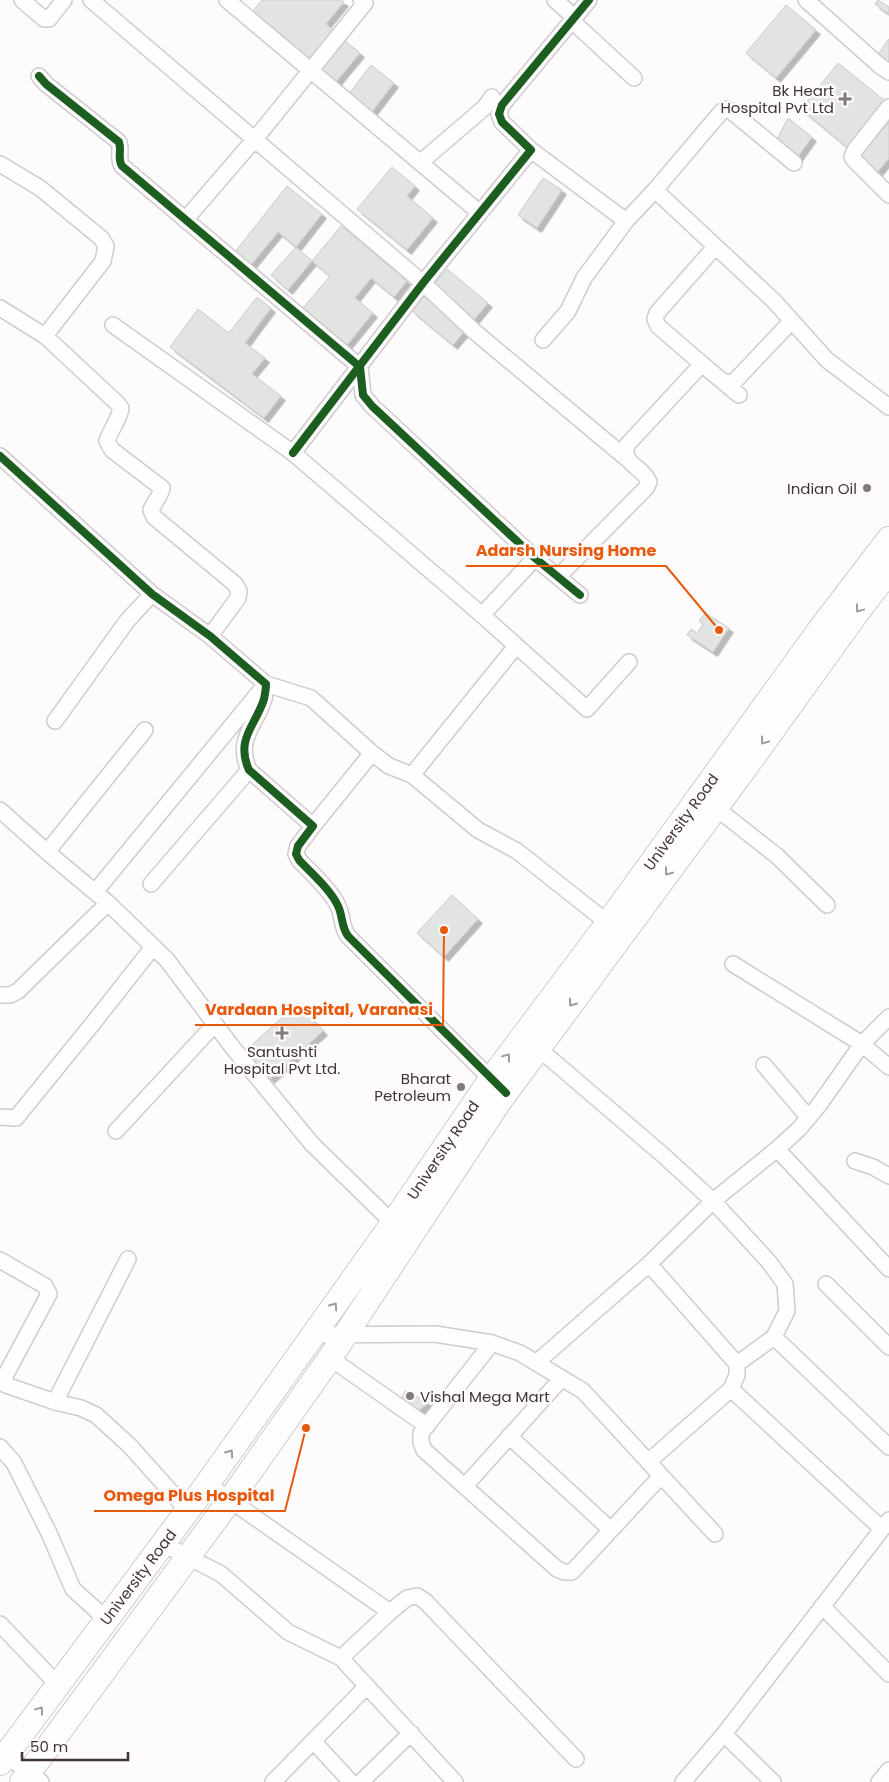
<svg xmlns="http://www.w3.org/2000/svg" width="889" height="1782" viewBox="0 0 889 1782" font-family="Poppins,sans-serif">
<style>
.building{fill:#e1e4e1;stroke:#caccca;filter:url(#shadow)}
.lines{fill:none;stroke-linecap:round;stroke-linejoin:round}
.street-casing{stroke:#d0cbcc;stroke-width:18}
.primary-casing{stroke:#d0cbcc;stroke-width:26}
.street{stroke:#fffeff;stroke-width:15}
.primary{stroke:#fffeff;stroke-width:24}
.cycleway-casing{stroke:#fffafb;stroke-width:11}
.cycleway{stroke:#1b5e20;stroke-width:8}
.oneway{stroke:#9f9a9b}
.poi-dot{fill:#827a7c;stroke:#fffafb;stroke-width:2}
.labels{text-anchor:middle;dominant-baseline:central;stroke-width:5;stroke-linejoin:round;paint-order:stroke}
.poi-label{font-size:15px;fill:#3f3537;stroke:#fffafb;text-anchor:end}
.street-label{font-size:15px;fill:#3f3537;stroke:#fffafb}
.leader{fill:none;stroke:#e8590c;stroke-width:2}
.callout-dot{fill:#e8590c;stroke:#fffafb;stroke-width:2}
.callout-label{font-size:16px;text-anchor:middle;font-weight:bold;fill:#e8590c;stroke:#fffafb;stroke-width:5;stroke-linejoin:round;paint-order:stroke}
</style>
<defs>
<filter id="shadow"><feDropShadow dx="4.5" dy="4.5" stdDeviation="0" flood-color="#0004"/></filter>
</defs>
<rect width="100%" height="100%" fill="#fefbfc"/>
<path class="building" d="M 262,0 L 341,0 L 344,2 L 326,24 L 334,31 L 309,60 L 251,13 Z
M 878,0 L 889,7 L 889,14 L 875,4 Z
M 786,5 L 816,30 L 776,78 L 746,53 Z
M 889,39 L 889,66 L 876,57 Z
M 344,40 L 360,53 L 336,82 L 320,69 Z
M 838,63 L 884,100 L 847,147 L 801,109 Z
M 371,65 L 394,83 L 371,113 L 348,95 Z
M 788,118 L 812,137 L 797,158 L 775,143 Z
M 889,122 L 889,158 L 876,174 L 858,159 Z
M 392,167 L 415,186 L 407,196 L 433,218 L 407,250 L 357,209 Z
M 543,178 L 562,190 L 537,228 L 518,215 Z
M 287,186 L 322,214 L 296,247 L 278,232 L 251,265 L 235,252 Z
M 341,226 L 407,281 L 394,297 L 371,278 L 355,298 L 373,313 L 347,345 L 303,308 L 330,276 L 312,261 Z
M 296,247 L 312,261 L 288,290 L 271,275 Z
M 447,269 L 488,303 L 453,345 L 412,311 Z
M 257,297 L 271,308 L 245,343 L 265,358 L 252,374 L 281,396 L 264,418 L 170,347 L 198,309 L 229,333 Z
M 705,613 L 729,628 L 713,652 L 687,635 L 691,629 L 697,633 L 703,624 L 699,621 Z
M 452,895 L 478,919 L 444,957 L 417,933 Z
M 298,1003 L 323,1031 L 270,1079 L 245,1051 Z
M 405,1391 L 429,1402 L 417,1412 L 400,1402 Z"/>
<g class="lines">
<defs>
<path id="street" d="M 22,0 L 44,19 L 49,19 L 64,0
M 91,0 L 423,283 L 475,332 L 626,458
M 227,0 L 480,213
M 555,0 L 574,17
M 806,0 L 880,66 L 889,72
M 571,20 L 634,78
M 39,76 L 46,84 L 119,142 C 122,151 117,158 122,166 L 360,367 L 363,395 L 372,406 L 535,558 L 580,595
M 889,107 L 855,150 L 852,157 L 855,161 L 889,195
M 531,150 L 626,221 L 655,190 L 722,111 L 726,109 L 731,111 L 794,163
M 421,162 L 485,107 L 492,97
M 0,164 L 40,188 L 101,238 L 106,246 L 103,261 L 45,336
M 655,190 L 774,301 L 827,360 L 889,407
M 185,220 L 255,139 L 365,3 L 361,0
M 0,308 L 45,336 L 117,403 L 121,408 C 119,420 111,429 107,441 L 112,450 L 162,488 C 161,496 154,502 151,510 L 154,517 L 235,584 L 239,591 L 238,598 L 210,636
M 113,325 L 293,453 L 482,615 L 587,709 L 629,662
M 543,340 L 568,311 L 584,278 L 626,221
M 702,364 L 739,395
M 723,381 L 732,384 L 786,327
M 293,453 L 423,283 L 531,150 L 502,122 L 499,114 L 502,105 L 589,0
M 0,456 L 152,594 L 210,636 L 266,684 C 266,689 265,694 264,699 C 256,725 235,739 249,770 L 313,826 L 298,846 L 296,854 L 299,860 C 311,873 331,890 338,906 C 343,916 341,927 348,936 L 497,1085
M 558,577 L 646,488 L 649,482 C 643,466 621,465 627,445 L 702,364 L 658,326 L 655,319 L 657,313 L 715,247
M 482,615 L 535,558
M 55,721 L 127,621 L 152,594
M 412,775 L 516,646
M 716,808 L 777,856 L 827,905
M 0,810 L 47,852 L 108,903 L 167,960 L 233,1048 L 312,1144 L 393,1223
M 313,826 L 372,753
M 47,852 L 145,730
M 151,884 L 249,770
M 95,892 L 266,684 L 311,698 L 372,753 L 389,766 L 412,775 L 478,830 L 517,851 L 608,923
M 733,964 L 862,1044 L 889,1067
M 0,995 L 10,995 L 18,991 L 108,903
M 532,1043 L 663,1155 L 713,1201 L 769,1262 L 785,1284 L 787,1311 L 774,1337 L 737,1364
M 764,1065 L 808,1117
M 0,1117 L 16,1118 L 94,1022 L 153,947
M 116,1131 L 215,1024
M 777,1149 L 889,1269
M 855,1161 L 873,1167 L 889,1176
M 0,1260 L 45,1286 L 49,1294 L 5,1376 L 6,1385 L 55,1402 L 81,1408 L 96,1415 L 130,1446 L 188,1511
M 826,1284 L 889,1347
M 313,1335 L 435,1334 L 492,1343 L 520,1353 L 583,1391 L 715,1534
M 774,1337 L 889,1447
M 492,1343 L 421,1433 L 421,1442 L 424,1450 L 557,1569 L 564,1572 L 572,1572 L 661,1476
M 330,1358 L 427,1426
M 536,1363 L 649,1264 L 713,1201 L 777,1149 L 799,1129 L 819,1105 L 862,1044 L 889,1017
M 731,1389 L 882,1529
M 55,1402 L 128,1259
M 509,1436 L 611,1530
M 0,1447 L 14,1463 L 49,1533 L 73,1589 L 107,1620
M 648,1462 L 731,1389 L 737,1375 L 737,1364 L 649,1264
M 207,1484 L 390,1612
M 465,1486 L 562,1378
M 163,1544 L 221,1574 L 288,1632 L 341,1658 L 390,1612 L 407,1598 L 417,1596 L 425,1601 L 576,1759
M 822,1606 L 889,1674
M 0,1624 L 58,1685
M 341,1658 L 455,1782
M 724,1734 L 773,1782
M 314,1742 L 351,1782
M 6,1755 L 41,1782
M 273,1782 L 367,1686
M 361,1782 L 411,1733
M 683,1782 L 724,1734 L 889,1520
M 879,1782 L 889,1770"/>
<path id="primary" d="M 0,1763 L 200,1494 L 393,1223 L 491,1079 L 608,923 L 818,632 L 889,539
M 22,1782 L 230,1500 L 330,1358 L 499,1102 L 743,771 L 859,610 L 889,571"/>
</defs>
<use href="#street" class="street-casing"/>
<use href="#primary" class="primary-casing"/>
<use href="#street" class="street"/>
<use href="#primary" class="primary"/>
<defs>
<path id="cycleway" d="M 39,76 L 46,84 L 119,142 C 122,151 117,158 122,166 L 360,367 L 363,395 L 372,406 L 535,558 L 580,595
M 293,453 L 423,283 L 531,150 L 502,122 L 499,114 L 502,105 L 589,0
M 0,456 L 152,594 L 210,636 L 266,684 C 266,689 265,694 264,699 C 256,725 235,739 249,770 L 313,826 L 298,846 L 296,854 L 299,860 C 311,873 331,890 338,906 C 343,916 341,927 348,936 L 506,1093"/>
</defs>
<use href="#cycleway" class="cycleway-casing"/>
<use href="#cycleway" class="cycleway"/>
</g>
<defs><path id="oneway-chevron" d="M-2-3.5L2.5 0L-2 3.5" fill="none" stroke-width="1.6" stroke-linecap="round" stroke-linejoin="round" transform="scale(1.25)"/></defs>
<g class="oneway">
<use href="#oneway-chevron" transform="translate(859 609) rotate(127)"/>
<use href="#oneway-chevron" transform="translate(764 741) rotate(126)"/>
<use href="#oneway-chevron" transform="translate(668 872) rotate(127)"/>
<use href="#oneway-chevron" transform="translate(572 1003) rotate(126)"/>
<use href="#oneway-chevron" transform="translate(507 1057) rotate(-53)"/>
<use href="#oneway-chevron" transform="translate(334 1306) rotate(-55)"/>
<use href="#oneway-chevron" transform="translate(230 1453) rotate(-55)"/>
<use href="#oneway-chevron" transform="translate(40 1710) rotate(-53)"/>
</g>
<g class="poi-dot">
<path d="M842.5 91.5h5v5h5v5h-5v5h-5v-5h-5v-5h5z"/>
<circle cx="867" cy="488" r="5"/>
<path d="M279.5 1025.5h5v5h5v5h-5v5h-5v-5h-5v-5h5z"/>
<circle cx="461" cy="1087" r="5"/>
<circle cx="410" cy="1396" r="5"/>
</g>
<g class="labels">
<g class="poi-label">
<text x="834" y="90">Bk Heart<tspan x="834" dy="17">Hospital Pvt Ltd</tspan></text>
<text x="857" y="488">Indian Oil</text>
<text x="282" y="1051" text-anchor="middle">Santushti<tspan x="282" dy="17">Hospital Pvt Ltd.</tspan></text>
<text x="451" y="1078">Bharat<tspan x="451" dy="17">Petroleum</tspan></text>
<text x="420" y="1396" text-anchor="start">Vishal Mega Mart</text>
</g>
<g class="street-label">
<text transform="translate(681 822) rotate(-54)">University Road</text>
<text transform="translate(443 1150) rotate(-56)">University Road</text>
<text transform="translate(138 1577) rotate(-53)">University Road</text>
</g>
</g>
<path class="leader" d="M719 630L666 566H466M444 930L443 1025H195M306 1428L285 1511H94"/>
<g class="callout-dot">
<circle cx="719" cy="630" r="5"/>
<circle cx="444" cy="930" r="5"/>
<circle cx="306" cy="1428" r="5"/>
</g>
<g class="callout-label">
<text x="566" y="556">Adarsh Nursing Home</text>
<text x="319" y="1015">Vardaan Hospital, Varanasi</text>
<text x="189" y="1501">Omega Plus Hospital</text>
</g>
<path d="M22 1752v8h106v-8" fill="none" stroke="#3f3537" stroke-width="2.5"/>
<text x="30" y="1752" font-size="15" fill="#3f3537" stroke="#fffafb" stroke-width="4" paint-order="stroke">50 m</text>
</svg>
